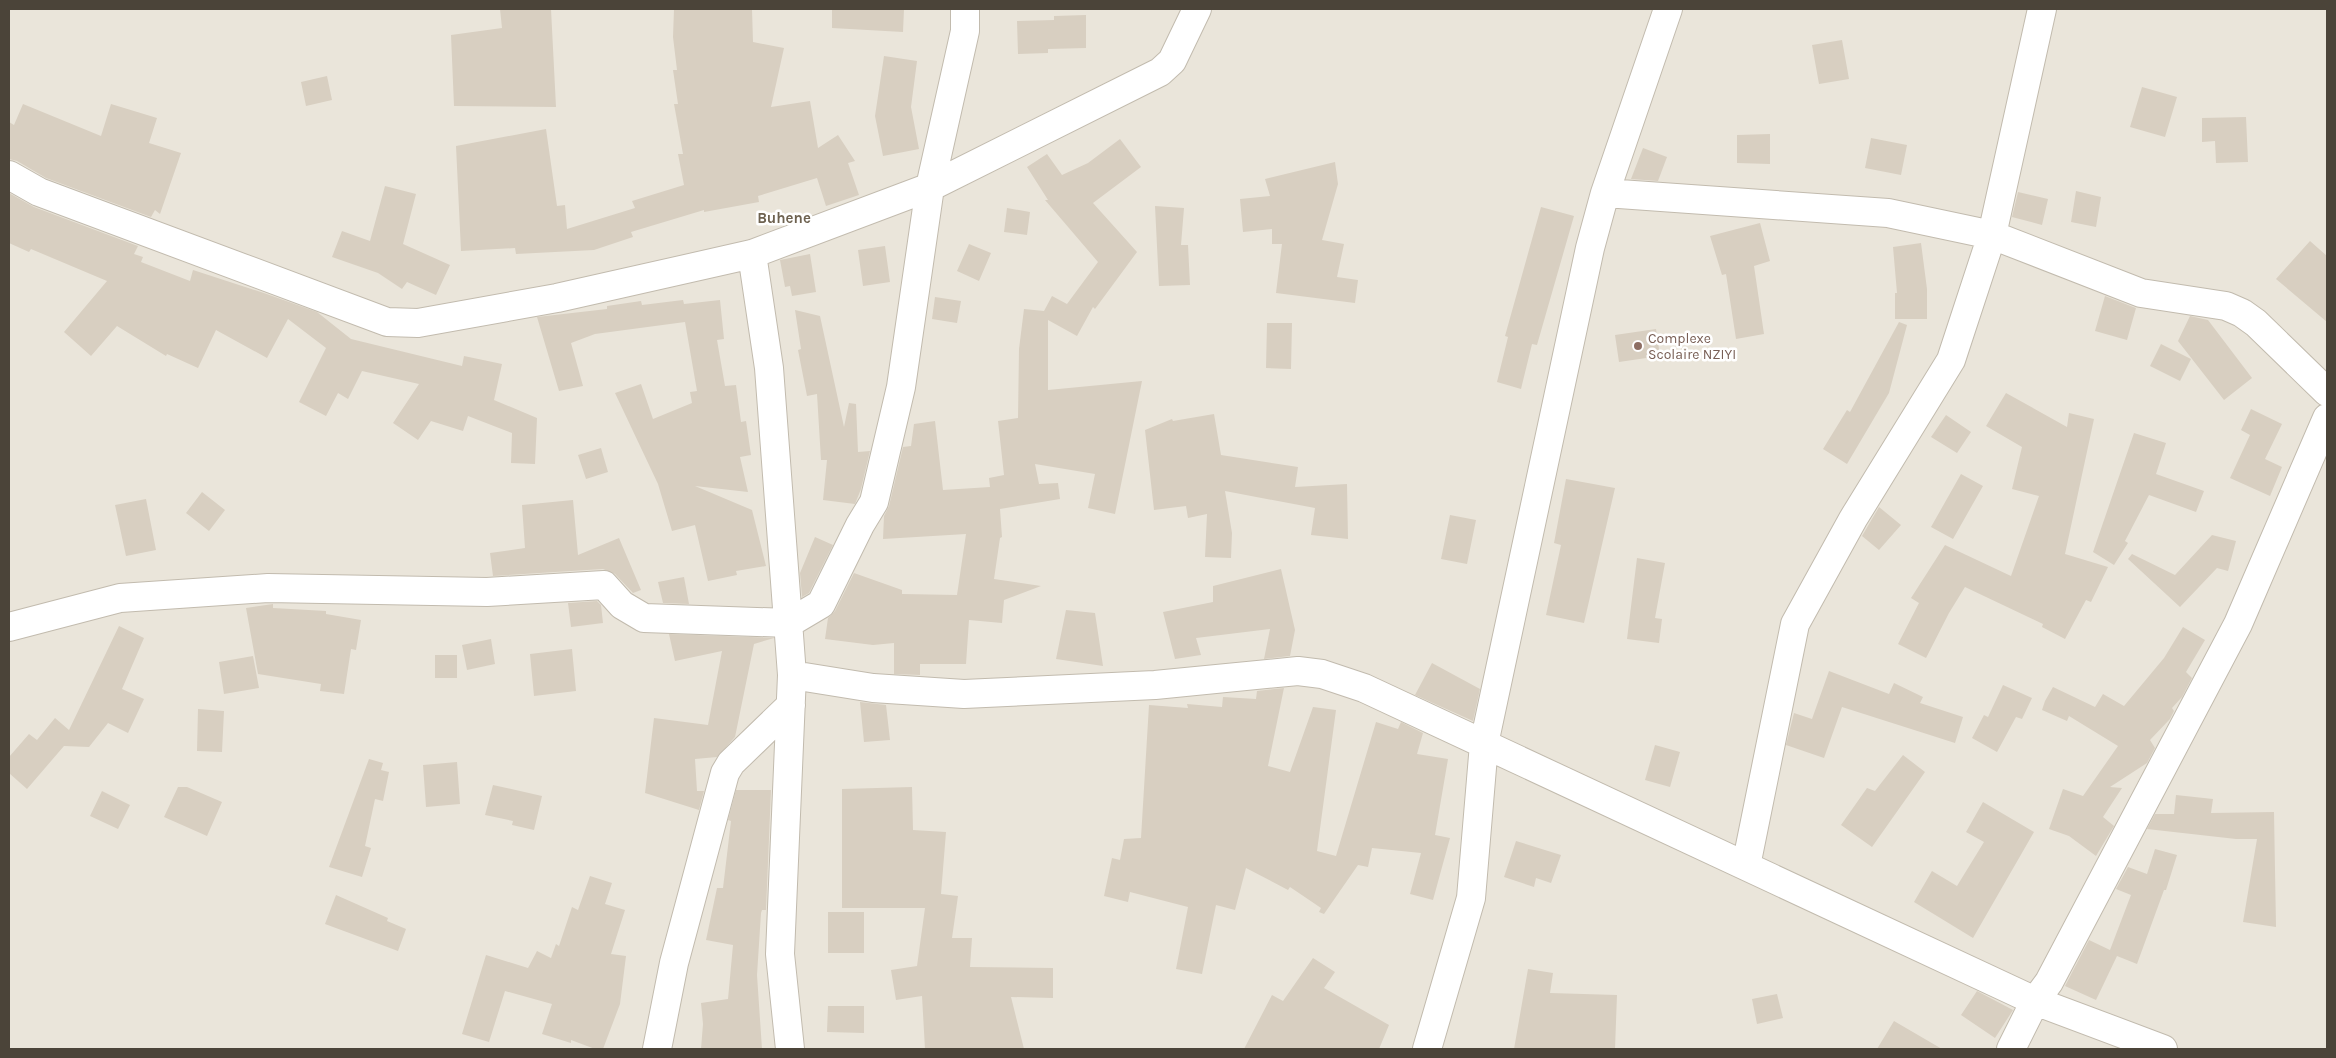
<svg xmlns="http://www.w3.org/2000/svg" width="2336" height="1058" viewBox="0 0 2336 1058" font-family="Karla,sans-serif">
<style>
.residential{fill:#eae5da}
.building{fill:#d8cfc1}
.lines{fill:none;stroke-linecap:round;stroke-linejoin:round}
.street-casing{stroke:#c2bbae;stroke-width:30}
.street{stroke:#fff;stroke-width:28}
.education-dot{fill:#8d6e63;stroke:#fff;stroke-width:2}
.labels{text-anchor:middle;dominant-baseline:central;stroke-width:5;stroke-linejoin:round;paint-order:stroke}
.education-label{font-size:14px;fill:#785e54;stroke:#fff;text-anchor:start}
.neighbourhood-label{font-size:15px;font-weight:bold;fill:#6e6250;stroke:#fff}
</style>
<rect width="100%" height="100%" fill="#f6f3ec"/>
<path class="residential" d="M 9,9 L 2327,9 L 2327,1049 L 9,1049 Z"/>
<path class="building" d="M 500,9 L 551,9 L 556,107 L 454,106 L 451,35 L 502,28 Z
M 674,9 L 752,9 L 753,42 L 784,48 L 771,107 L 810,101 L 818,148 L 838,135 L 855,161 L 848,163 L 859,195 L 826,206 L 817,178 L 758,196 L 759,202 L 704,212 L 704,210 L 631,232 L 633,237 L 594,250 L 516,254 L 515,248 L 461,251 L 456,146 L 546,129 L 557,206 L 565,205 L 567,229 L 635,208 L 632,201 L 684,185 L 678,154 L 683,154 L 674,104 L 678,104 L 673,70 L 677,70 L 673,37 Z
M 832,9 L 904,9 L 903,32 L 832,28 Z
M 1086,15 L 1086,48 L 1048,49 L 1048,53 L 1018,54 L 1017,21 L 1054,20 L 1054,16 Z
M 1842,40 L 1849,79 L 1819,84 L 1812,45 Z
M 884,56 L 917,61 L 911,107 L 919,149 L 883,156 L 875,116 Z
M 327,76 L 332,100 L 306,106 L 301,82 Z
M 2142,87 L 2177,97 L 2165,137 L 2130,127 Z
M 23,104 L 101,136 L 111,104 L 157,118 L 149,143 L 181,153 L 160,214 L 155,210 L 151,217 L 46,178 L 17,161 L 9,159 L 9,122 L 14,125 Z
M 2246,117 L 2248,162 L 2216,163 L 2215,141 L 2202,142 L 2202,118 Z
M 1770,134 L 1770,164 L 1737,163 L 1737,135 Z
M 1871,138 L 1907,145 L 1901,175 L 1865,168 Z
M 1120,139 L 1141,167 L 1093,203 L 1137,252 L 1095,309 L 1093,307 L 1077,336 L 1048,320 L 1048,390 L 1142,381 L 1115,514 L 1088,508 L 1095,474 L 1035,464 L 1039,484 L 1058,483 L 1060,499 L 1000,509 L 1002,537 L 1000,538 L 994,579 L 1041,586 L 1004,600 L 1002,623 L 969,620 L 966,664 L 920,664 L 920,675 L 894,674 L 894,643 L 873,645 L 825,639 L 828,618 L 835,611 L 854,573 L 902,590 L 902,594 L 957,595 L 966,534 L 883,539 L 884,516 L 889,506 L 903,447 L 911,446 L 914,424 L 935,421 L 943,490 L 990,487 L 989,478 L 1004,475 L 998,421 L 1018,418 L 1019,349 L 1024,309 L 1044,311 L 1052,296 L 1067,304 L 1098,262 L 1045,200 L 1048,200 L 1027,167 L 1047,154 L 1062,175 L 1088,163 Z
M 1643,148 L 1667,157 L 1658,181 L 1631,179 Z
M 1335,162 L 1338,184 L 1322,240 L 1344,244 L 1337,277 L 1358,280 L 1355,303 L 1276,293 L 1282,244 L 1272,244 L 1272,229 L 1243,232 L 1240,199 L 1270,196 L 1265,179 Z
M 385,186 L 416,194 L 403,244 L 450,265 L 436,295 L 407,282 L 402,289 L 378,273 L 332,257 L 342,231 L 370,241 Z
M 2076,191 L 2101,197 L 2096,227 L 2071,222 Z
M 2018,192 L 2048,199 L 2042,225 L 2012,217 Z
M 9,193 L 34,207 L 138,246 L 134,254 L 143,257 L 141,262 L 190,281 L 193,270 L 264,293 L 317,312 L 351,339 L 462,366 L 464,356 L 502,364 L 494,400 L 537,418 L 535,464 L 511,463 L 512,433 L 468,416 L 463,431 L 431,421 L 418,440 L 393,423 L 419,384 L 362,371 L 348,399 L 338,393 L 326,416 L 299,402 L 326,348 L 288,319 L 267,358 L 216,330 L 198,368 L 167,354 L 166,356 L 117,326 L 91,356 L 64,332 L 107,281 L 31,249 L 29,252 L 9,243 Z
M 1155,206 L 1184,208 L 1181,245 L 1188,245 L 1190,285 L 1159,286 Z
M 1541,207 L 1574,216 L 1537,345 L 1532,344 L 1521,389 L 1497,382 L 1508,337 L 1505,336 Z
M 1007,208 L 1030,212 L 1027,235 L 1004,232 Z
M 1760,223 L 1770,261 L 1754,266 L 1764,334 L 1736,339 L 1726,274 L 1722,275 L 1710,236 Z
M 2310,241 L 2327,256 L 2327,322 L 2276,279 Z
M 1921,243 L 1927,289 L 1927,319 L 1895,319 L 1895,293 L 1897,293 L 1893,247 Z
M 969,244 L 991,253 L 979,281 L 957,271 Z
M 885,246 L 890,282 L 863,286 L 858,250 Z
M 810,254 L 816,292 L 792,296 L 790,286 L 785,287 L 780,260 Z
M 2105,296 L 2136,308 L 2127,340 L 2095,331 Z
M 935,297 L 961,301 L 957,323 L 932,319 Z
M 683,300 L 684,304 L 720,300 L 724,339 L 717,340 L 725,386 L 736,385 L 741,422 L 746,421 L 751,455 L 740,457 L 748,492 L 695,486 L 752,510 L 766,566 L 736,571 L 737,575 L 708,581 L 695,525 L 672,531 L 658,484 L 615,393 L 641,384 L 653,419 L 692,403 L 690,392 L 697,391 L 685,322 L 595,334 L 571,343 L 583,386 L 559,391 L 537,317 L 607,309 L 607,306 L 641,301 L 642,305 Z
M 795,310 L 820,316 L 844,427 L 849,403 L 856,404 L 858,452 L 870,451 L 861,489 L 855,504 L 823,500 L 827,460 L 821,460 L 817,394 L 807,396 L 798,350 L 801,349 Z
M 2190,316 L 2208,320 L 2252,378 L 2224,400 L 2178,341 Z
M 1899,322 L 1907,325 L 1889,393 L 1847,464 L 1823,449 L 1847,410 L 1850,412 Z
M 1267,323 L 1292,323 L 1291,369 L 1266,368 Z
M 1656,329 L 1660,356 L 1619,362 L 1615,335 Z
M 2161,344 L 2191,359 L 2180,381 L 2150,366 Z
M 2006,393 L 2067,427 L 2069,413 L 2094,419 L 2065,554 L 2108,567 L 2091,602 L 2086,600 L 2065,639 L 2042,627 L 2043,624 L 1965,587 L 1949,613 L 1926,658 L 1898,644 L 1919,603 L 1911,598 L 1945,545 L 2011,576 L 2039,496 L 2012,489 L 2022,447 L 1986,426 Z
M 2251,409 L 2282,424 L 2265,459 L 2282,467 L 2270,496 L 2230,478 L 2250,435 L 2241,430 Z
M 1214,414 L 1221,455 L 1298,467 L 1295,487 L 1347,484 L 1348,539 L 1311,535 L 1315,508 L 1225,491 L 1232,533 L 1231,558 L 1205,557 L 1207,514 L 1188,518 L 1186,506 L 1154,510 L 1145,430 L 1172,419 L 1173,421 Z
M 1946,415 L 1971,432 L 1957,453 L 1931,437 Z
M 2134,433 L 2166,443 L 2156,474 L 2204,491 L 2196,512 L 2149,495 L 2125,541 L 2128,543 L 2114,565 L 2093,552 Z
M 601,448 L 608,472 L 586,479 L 578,455 Z
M 1961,474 L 1983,486 L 1953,539 L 1931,527 Z
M 1566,479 L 1615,488 L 1584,623 L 1546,615 L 1561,545 L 1554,543 Z
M 202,492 L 225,510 L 209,531 L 186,513 Z
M 146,499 L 156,550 L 126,556 L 115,505 Z
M 573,500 L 578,555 L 619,538 L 641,590 L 633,593 L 615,574 L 603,569 L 493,576 L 490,553 L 525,548 L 522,505 Z
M 1879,507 L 1901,525 L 1879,550 L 1862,536 Z
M 1450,515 L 1476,520 L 1467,564 L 1441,559 Z
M 2212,535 L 2236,541 L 2228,571 L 2217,568 L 2180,607 L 2128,559 L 2132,554 L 2175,575 Z
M 815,537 L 833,545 L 809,593 L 802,597 L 800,573 Z
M 1637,558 L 1665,563 L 1655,618 L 1662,619 L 1659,643 L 1627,639 Z
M 1281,569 L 1295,630 L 1290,656 L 1264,659 L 1270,629 L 1196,638 L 1201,655 L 1175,659 L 1163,612 L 1213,602 L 1213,586 Z
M 684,577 L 689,604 L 663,603 L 658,582 Z
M 597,601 L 601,605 L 603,623 L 571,627 L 568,603 Z
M 273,604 L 273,608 L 326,611 L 326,614 L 361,620 L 356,650 L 351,649 L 344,694 L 320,691 L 321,684 L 258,674 L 246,608 Z
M 1066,610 L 1095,613 L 1103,666 L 1056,659 Z
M 119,626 L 144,638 L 122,689 L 144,699 L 128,733 L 108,723 L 89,747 L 64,746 L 27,789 L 9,773 L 9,757 L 29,734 L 37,740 L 55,718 L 69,730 Z
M 2183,627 L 2205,640 L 2186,672 L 2192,678 L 2182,697 L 2172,708 L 2174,711 L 2170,719 L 2150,740 L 2155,748 L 2147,763 L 2110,787 L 2122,788 L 2103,817 L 2114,826 L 2096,856 L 2069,836 L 2049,829 L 2063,789 L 2083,796 L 2118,746 L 2069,716 L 2067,721 L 2042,710 L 2045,701 L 2053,687 L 2095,707 L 2103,694 L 2124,706 L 2164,658 Z
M 669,634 L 774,638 L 754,644 L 735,737 L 717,757 L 695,759 L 697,791 L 704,791 L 699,810 L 645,793 L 654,718 L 708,725 L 722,651 L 675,661 Z
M 491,639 L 495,664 L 467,670 L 462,645 Z
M 572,649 L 576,691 L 534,696 L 530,654 Z
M 435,655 L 457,655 L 457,678 L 435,678 Z
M 253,656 L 259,688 L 224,694 L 219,662 Z
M 1432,663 L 1480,689 L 1473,721 L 1415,695 Z
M 1829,671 L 1889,694 L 1894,683 L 1923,697 L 1920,703 L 1963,717 L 1955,743 L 1842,707 L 1824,758 L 1786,745 L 1794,713 L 1812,719 Z
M 2003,685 L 2032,698 L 2022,719 L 2016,717 L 1997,752 L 1972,738 L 1984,715 L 1988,717 Z
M 1284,688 L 1268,766 L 1290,772 L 1313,707 L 1336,710 L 1317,851 L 1336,856 L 1376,722 L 1398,729 L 1401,722 L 1423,733 L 1417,754 L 1448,759 L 1435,835 L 1450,838 L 1433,900 L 1410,894 L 1421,853 L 1372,848 L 1368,867 L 1358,865 L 1324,914 L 1319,912 L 1321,908 L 1290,887 L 1288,890 L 1246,868 L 1235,910 L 1216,905 L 1202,974 L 1176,969 L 1188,907 L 1130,892 L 1128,902 L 1104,896 L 1112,858 L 1120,860 L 1124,839 L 1141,838 L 1149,705 L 1188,708 L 1187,704 L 1222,707 L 1223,697 L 1256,699 L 1257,691 Z
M 860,702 L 886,705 L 890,740 L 864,742 Z
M 198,709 L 224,711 L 222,752 L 197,751 Z
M 1655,745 L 1680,752 L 1670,787 L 1645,780 Z
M 1903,755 L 1925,772 L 1872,847 L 1841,825 L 1867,788 L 1875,791 Z
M 369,759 L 383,763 L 381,770 L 389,772 L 383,801 L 375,799 L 365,846 L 371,848 L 362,877 L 329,867 Z
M 457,762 L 460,804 L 426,807 L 423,765 Z
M 493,785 L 542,796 L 534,830 L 512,825 L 513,821 L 485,815 Z
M 178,787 L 187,787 L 222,802 L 207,836 L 164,817 Z
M 912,787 L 913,830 L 946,832 L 941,894 L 958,896 L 952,938 L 972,938 L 970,967 L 1053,968 L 1053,998 L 1011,997 L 1024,1049 L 925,1049 L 922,996 L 896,1000 L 891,970 L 917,966 L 925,908 L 842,908 L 842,789 Z
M 736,790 L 771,790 L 766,910 L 762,910 L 761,913 L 757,975 L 762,1049 L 701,1049 L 703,1024 L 701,1003 L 728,999 L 733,945 L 706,940 L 717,888 L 723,888 L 731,821 L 728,820 Z
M 102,791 L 130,805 L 118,829 L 90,816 Z
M 2176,795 L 2213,799 L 2211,813 L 2274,812 L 2276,927 L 2243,922 L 2257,839 L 2236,839 L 2147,829 L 2155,814 L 2174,814 Z
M 1983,802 L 2034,832 L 1973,938 L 1914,902 L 1932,871 L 1957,886 L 1984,842 L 1966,832 Z
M 1516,841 L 1561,855 L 1551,883 L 1536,878 L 1534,887 L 1504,877 Z
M 2155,849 L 2177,855 L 2166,890 L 2164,890 L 2137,964 L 2117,956 L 2096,1000 L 2065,986 L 2089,940 L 2110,950 L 2131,895 L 2116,889 L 2128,867 L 2147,874 Z
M 590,876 L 612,883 L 605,904 L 625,910 L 611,954 L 626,956 L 620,1004 L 603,1049 L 595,1049 L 571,1040 L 571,1043 L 542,1034 L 552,1004 L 505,991 L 489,1042 L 462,1034 L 486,955 L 528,968 L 537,951 L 551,958 L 556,944 L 559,946 L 572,907 L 578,910 Z
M 336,895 L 388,918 L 387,921 L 406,929 L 398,951 L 325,924 Z
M 828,912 L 864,912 L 864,953 L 828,953 Z
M 1313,958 L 1335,972 L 1324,988 L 1389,1025 L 1379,1049 L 1244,1049 L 1272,995 L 1283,1001 Z
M 1528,969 L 1553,973 L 1550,993 L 1617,995 L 1615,1049 L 1514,1049 Z
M 1977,991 L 2013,1010 L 1995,1038 L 1961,1015 Z
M 1777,994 L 1783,1018 L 1757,1024 L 1752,999 Z
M 828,1006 L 864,1006 L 864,1033 L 827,1032 Z
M 1894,1021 L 1942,1049 L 1877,1049 Z"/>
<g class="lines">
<defs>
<path id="street" d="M 9,175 L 39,192 L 387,322 L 418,323 L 557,298 L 752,254 L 930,187 L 1160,72 L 1172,61 L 1197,9
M 1605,193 L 1888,213 L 1992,235 L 2141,293 L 2226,306 L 2242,313 L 2256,323 L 2327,392
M 752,254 L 769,368 L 792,675 L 780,954 L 790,1049
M 9,627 L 120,598 L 268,588 L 487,592 L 604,585 L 622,605 L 644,618 L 789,623 L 821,604 L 860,525 L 874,502 L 901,387 L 930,187 L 965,31 L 965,9
M 792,675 L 873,688 L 964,694 L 1155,685 L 1298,671 L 1322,674 L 1364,688 L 2035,1001 L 2163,1049
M 1746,866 L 1795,624 L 1853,519 L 1951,360 L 1992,235 L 2042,9
M 657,1049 L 674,963 L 725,773 L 731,763 L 791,705
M 1427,1049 L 1471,898 L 1484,744 L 1590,248 L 1605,193 L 1668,9
M 2011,1049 L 2035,1001 L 2049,982 L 2238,624 L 2327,418"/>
</defs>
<use href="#street" class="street-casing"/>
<use href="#street" class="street"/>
</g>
<circle class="education-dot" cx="1638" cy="346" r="5"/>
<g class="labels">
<g class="education-label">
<text x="1648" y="338">Complexe<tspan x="1648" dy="16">Scolaire NZIYI</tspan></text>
</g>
<g class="neighbourhood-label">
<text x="784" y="218">Buhene</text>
</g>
</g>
<rect width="2336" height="1058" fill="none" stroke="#4b4439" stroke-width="20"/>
</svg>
